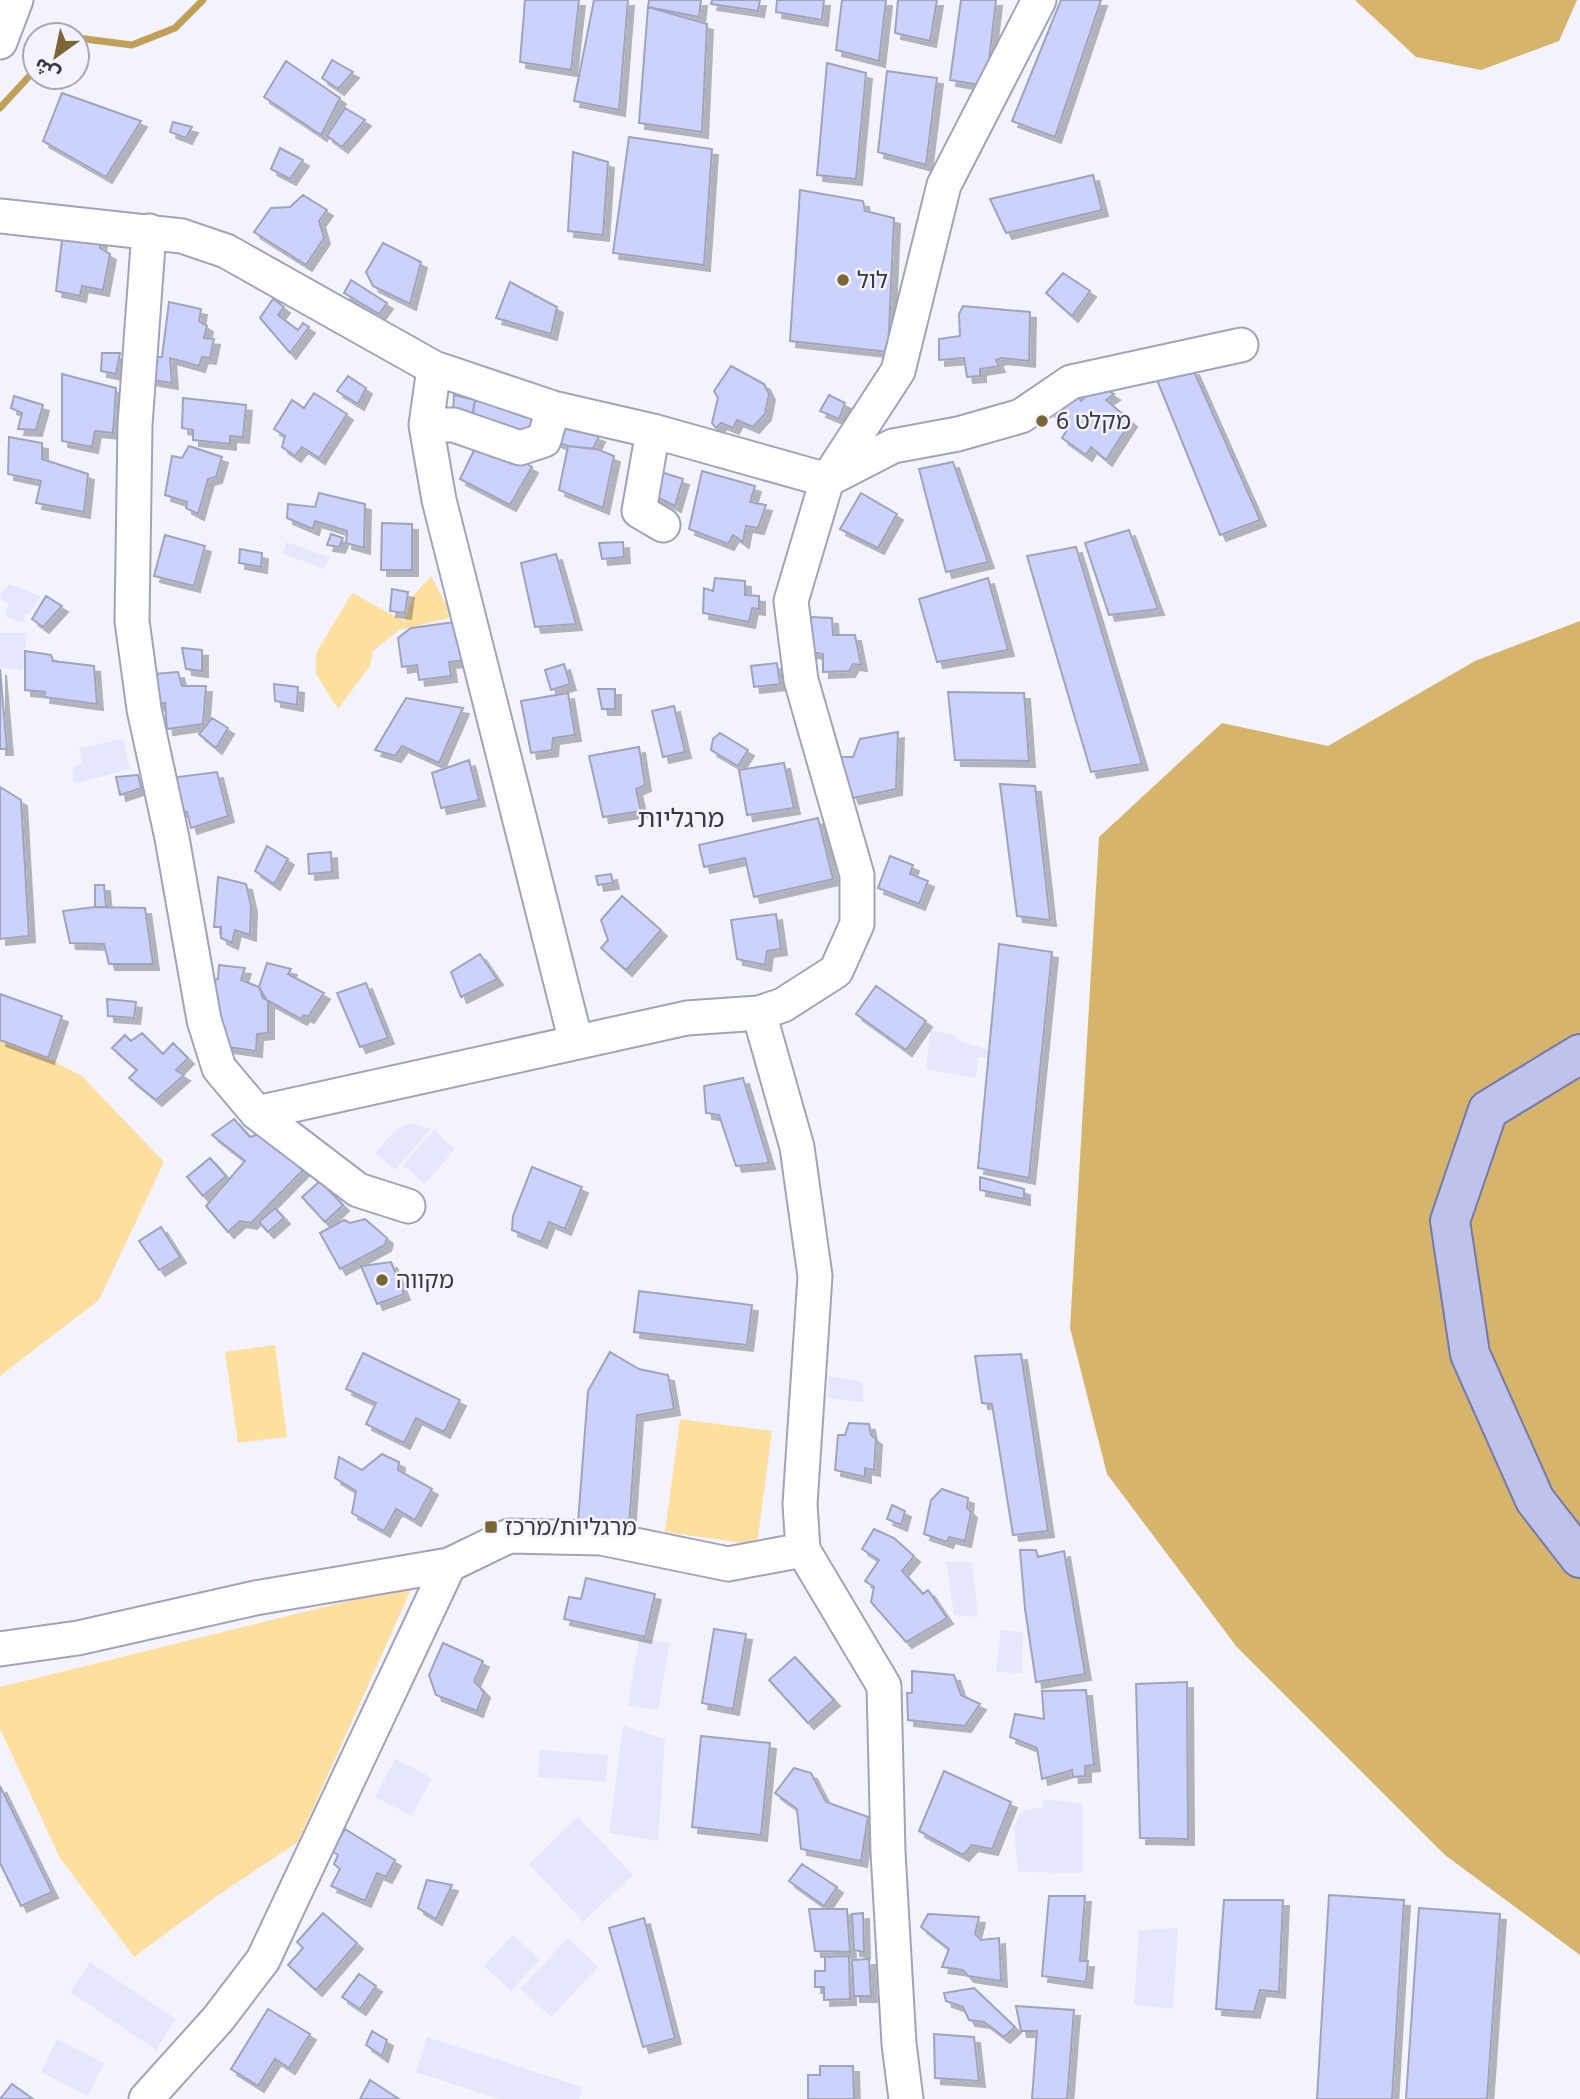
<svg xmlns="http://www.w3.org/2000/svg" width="1580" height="2099" viewBox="0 0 1580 2099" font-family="Georgia,'Noto Sans Arabic','Noto Sans Hebrew',serif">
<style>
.built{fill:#e5e8fc}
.green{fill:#fedfa0}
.forest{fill:#d6b46b}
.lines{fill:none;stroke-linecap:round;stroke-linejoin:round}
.stream{stroke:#c09f56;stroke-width:7}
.building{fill:#ccd2fd;stroke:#a0a4bb;stroke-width:2;filter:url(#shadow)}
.minor-casing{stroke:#a0a4bb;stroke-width:37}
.major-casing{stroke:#7479a7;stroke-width:42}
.minor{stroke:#fff;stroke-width:33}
.major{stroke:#bfc3eb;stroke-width:38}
.poi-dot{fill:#7c6535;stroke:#f2f3fd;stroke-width:2.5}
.labels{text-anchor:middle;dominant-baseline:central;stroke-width:5;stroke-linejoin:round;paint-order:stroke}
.poi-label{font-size:23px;fill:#383943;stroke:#f2f3fd;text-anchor:start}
.quarter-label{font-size:26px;fill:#383943;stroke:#f2f3fd}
</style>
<defs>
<filter id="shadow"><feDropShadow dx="6" dy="6" stdDeviation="0" flood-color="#0004"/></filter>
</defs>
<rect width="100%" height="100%" fill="#f2f3fd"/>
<path class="built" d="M 286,542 L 329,557 L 325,569 L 283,554 Z
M 9,584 L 41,596 L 29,614 L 25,614 L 23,623 L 6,617 L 8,603 L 0,599 L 0,595 Z
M 0,633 L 27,633 L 23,670 L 0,668 Z
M 123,739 L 130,769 L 74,784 L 72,768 L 82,763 L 79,748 Z
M 930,1030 L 956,1035 L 957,1040 L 989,1050 L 989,1058 L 978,1057 L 976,1078 L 926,1069 Z
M 412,1123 L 431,1129 L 395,1170 L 375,1153 L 396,1129 Z
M 434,1130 L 455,1149 L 425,1184 L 403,1165 Z
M 829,1376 L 863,1382 L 863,1402 L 828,1398 Z
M 946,1561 L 972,1562 L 978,1617 L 954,1615 Z
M 1001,1630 L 1023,1632 L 1022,1673 L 996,1672 Z
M 639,1638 L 670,1643 L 658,1710 L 628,1705 Z
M 623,1726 L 665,1739 L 658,1841 L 609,1833 Z
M 540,1750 L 608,1755 L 606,1782 L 538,1777 Z
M 395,1759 L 432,1778 L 412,1816 L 375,1797 Z
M 1044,1799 L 1083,1804 L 1083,1873 L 1018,1872 L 1014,1827 L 1021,1811 L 1043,1807 Z
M 578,1817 L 633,1875 L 583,1922 L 529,1864 Z
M 1178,1928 L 1173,2009 L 1134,2005 L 1139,1930 Z
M 513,1935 L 540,1960 L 511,1991 L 484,1966 Z
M 568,1938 L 598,1967 L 551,2017 L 520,1989 Z
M 90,1962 L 176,2019 L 156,2050 L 70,1992 Z
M 427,2037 L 582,2087 L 579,2099 L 499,2099 L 416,2072 Z
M 57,2039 L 104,2063 L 88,2096 L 41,2072 Z"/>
<path class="green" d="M 431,576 L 453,617 L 399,630 L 373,651 L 370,666 L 338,709 L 316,674 L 316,653 L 352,593 L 404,621 L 414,595 Z
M 0,1040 L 48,1058 L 82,1076 L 164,1162 L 99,1300 L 0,1376 Z
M 275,1345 L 287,1437 L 238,1443 L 225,1352 Z
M 680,1419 L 772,1431 L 757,1545 L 665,1532 Z
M 413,1585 L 298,1842 L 214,1898 L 134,1957 L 60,1858 L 0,1729 L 0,1687 Z"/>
<path class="forest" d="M 1355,0 L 1577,0 L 1559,41 L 1481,70 L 1416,57 Z
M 1580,621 L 1580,1955 L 1445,1855 L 1236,1646 L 1107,1474 L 1070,1328 L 1099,837 L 1222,723 L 1328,746 L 1475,661 Z"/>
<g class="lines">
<path class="stream" d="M 77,38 L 132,45 L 175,28 L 203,0
M 0,108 L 35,70"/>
</g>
<path class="building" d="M 525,0 L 579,0 L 571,70 L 520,62 Z
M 594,0 L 628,0 L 619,110 L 574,101 Z
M 649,0 L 701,0 L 699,17 L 648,7 Z
M 712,0 L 760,0 L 758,11 L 711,4 Z
M 777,0 L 824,0 L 822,20 L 776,12 Z
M 842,0 L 886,0 L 879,61 L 836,50 Z
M 898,0 L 937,0 L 930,41 L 895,33 Z
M 961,0 L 996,0 L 986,86 L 950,80 Z
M 1061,0 L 1101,0 L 1055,137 L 1012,121 Z
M 648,7 L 707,24 L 702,132 L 639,123 Z
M 332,60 L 353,72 L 338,89 L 322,78 Z
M 286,61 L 340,98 L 321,135 L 264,97 Z
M 827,63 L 866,73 L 856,179 L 817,175 Z
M 887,71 L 937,78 L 926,165 L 878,152 Z
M 62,93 L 141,121 L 106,177 L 43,141 Z
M 345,108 L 365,120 L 342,147 L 327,136 Z
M 173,122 L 192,127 L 186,138 L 170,132 Z
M 629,137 L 712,149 L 704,265 L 613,253 Z
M 280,148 L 303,160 L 290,179 L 271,169 Z
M 573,152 L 608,162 L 603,235 L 568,231 Z
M 1093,175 L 1102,210 L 1006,233 L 990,199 Z
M 800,190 L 863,201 L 865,211 L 894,218 L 888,352 L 790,341 Z
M 303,195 L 327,210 L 319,221 L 324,238 L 306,265 L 254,232 L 271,208 L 290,207 Z
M 101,239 L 100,248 L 110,254 L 103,290 L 82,286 L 80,296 L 56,291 L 62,240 Z
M 383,243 L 421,262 L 410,304 L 373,286 L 366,272 Z
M 1063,273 L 1090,291 L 1072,316 L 1046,293 Z
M 351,280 L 387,303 L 379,314 L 344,293 Z
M 510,282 L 557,307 L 551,334 L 496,318 Z
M 273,299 L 284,307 L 278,315 L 298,330 L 303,323 L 309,327 L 290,353 L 260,318 Z
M 169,302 L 201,309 L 199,321 L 207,326 L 204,338 L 214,339 L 210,358 L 202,357 L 199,366 L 170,358 L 172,383 L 147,379 L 149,357 L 162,357 Z
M 963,306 L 1030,312 L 1029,361 L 1001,358 L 996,360 L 999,366 L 980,369 L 980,376 L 967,377 L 964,358 L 939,360 L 939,339 L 960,336 L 959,314 Z
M 102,353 L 120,353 L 116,374 L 101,371 Z
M 731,366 L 764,384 L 769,394 L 765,414 L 753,427 L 737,420 L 733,428 L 721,423 L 716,428 L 712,423 L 718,398 L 714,391 Z
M 1193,369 L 1260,520 L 1220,535 L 1155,375 Z
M 62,374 L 116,388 L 113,433 L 95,431 L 92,447 L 62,441 Z
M 348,376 L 366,388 L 358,404 L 337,391 Z
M 1104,388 L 1114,394 L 1106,400 L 1131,421 L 1106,460 L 1091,447 L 1086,455 L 1062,438 L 1068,428 L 1055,417 L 1077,395 L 1081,401 L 1093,389 Z
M 314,393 L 347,414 L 319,458 L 302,447 L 295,456 L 282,447 L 285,436 L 274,429 L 292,400 L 304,408 Z
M 454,395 L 475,400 L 473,414 L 453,411 Z
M 829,395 L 845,403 L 839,419 L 820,411 Z
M 14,396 L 43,405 L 36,430 L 18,429 L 22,413 L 11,408 Z
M 183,398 L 246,405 L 243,437 L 230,436 L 230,444 L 193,440 L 193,430 L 182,428 Z
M 475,400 L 543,417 L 539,432 L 524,437 L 470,427 Z
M 557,421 L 599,436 L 593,449 L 568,446 L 552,440 Z
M 481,436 L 532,467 L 510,505 L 460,479 Z
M 9,437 L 42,443 L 42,459 L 88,474 L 84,512 L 36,503 L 41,481 L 8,474 Z
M 189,446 L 222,457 L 216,477 L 208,479 L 198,514 L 186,508 L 187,502 L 165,495 L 172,456 L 182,458 Z
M 568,446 L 597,449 L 614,456 L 603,508 L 559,490 Z
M 953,462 L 988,562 L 946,572 L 919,469 Z
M 658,471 L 683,479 L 675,506 L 651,494 Z
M 702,471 L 755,486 L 750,502 L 766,505 L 758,528 L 746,526 L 743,542 L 733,535 L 728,544 L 689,529 Z
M 319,493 L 365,504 L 364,548 L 346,543 L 347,531 L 315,521 L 313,529 L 287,518 L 288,504 L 315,507 Z
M 861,493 L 897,514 L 878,548 L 840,529 Z
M 382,523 L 412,524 L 412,570 L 381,570 Z
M 1129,530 L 1158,609 L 1109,615 L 1085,543 Z
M 331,534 L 343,538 L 339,547 L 327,545 Z
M 165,535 L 205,546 L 194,586 L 154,576 Z
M 623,542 L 624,557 L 602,559 L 599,543 Z
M 1076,547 L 1142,764 L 1091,772 L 1027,556 Z
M 240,549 L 262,553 L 261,567 L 239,563 Z
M 556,554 L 576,624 L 535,627 L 521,563 Z
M 715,578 L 745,581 L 745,595 L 759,596 L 759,609 L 752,608 L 749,622 L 703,613 L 704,588 L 713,591 Z
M 988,578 L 1008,650 L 937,662 L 919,599 Z
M 392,589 L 408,592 L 405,613 L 390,611 Z
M 46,596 L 62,606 L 43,627 L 32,619 Z
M 811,617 L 832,618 L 833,635 L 855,635 L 861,665 L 853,664 L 849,671 L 823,672 L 823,654 L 810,652 Z
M 463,621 L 468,660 L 449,662 L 451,676 L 419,680 L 417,665 L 402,667 L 398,638 L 411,628 Z
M 182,648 L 202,650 L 202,671 L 186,669 Z
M 25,651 L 51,655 L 53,661 L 94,666 L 97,704 L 44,697 L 45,692 L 25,690 Z
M 777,663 L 780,684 L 754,687 L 751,666 Z
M 564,664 L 570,684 L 551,690 L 545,670 Z
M 0,669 L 7,749 L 0,749 Z
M 178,672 L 182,686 L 206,686 L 203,724 L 167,729 L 165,703 L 154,705 L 154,674 Z
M 274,684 L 298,687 L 297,705 L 275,701 Z
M 598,689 L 615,689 L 615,709 L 602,709 Z
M 948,692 L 1024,693 L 1029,761 L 955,760 Z
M 568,693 L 575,735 L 553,738 L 552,750 L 531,753 L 521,701 Z
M 406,698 L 463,708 L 439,763 L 402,746 L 395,756 L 375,750 Z
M 674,706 L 685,752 L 663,757 L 652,711 Z
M 212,718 L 228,728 L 216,748 L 199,734 Z
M 898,732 L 896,789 L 853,798 L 835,757 L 853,757 L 860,739 Z
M 720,733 L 748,750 L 738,766 L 711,750 L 713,739 Z
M 639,747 L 645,785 L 636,789 L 641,811 L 603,817 L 589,756 Z
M 469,760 L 479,800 L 441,808 L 432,773 Z
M 784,763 L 794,808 L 747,815 L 739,770 Z
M 217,772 L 228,816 L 191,828 L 187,812 L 174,808 L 170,778 Z
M 138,775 L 141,788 L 120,795 L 116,777 Z
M 1000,784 L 1035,786 L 1050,920 L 1017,916 Z
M 0,787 L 21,800 L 29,936 L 0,939 Z
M 818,818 L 833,879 L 754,897 L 745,858 L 704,867 L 699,845 Z
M 267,846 L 288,859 L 274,884 L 255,871 Z
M 331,852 L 332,872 L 309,874 L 308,854 Z
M 890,856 L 913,865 L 910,874 L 928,881 L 919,904 L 878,888 Z
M 611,874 L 613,883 L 598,885 L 596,876 Z
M 218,877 L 246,884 L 251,906 L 250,935 L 235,930 L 232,943 L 221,938 L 221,927 L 214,927 Z
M 95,885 L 104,885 L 106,907 L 95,907 Z
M 622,896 L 661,930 L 626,970 L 601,948 L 608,940 L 601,920 Z
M 95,907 L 145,908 L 153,964 L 109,964 L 104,944 L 70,943 L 63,911 Z
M 776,914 L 781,949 L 767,951 L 765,965 L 737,959 L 731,920 Z
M 999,944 L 1052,952 L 1029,1178 L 978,1168 Z
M 480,954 L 497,979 L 461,997 L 451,972 Z
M 267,963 L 291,969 L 288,974 L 324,993 L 308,1017 L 304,1015 L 301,1019 L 263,998 L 259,987 Z
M 219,965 L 245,968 L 241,980 L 259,987 L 268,1002 L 268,1033 L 257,1034 L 256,1051 L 221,1046 L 208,982 L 218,979 Z
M 366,983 L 388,1038 L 360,1047 L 337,993 Z
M 876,986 L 926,1021 L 906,1050 L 856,1014 Z
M 0,994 L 62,1016 L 48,1058 L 0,1040 Z
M 107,999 L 136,1002 L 134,1018 L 108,1016 Z
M 142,1033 L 163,1054 L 173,1043 L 188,1058 L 176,1070 L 184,1075 L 156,1100 L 129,1078 L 137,1070 L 112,1048 L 125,1035 L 131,1041 Z
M 743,1078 L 769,1163 L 736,1166 L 719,1115 L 706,1113 L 704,1086 Z
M 234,1119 L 250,1137 L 269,1131 L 305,1168 L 251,1223 L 240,1221 L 228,1232 L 206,1206 L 245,1161 L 212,1135 Z
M 210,1158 L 226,1176 L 203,1196 L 187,1177 Z
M 532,1167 L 582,1187 L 565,1229 L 549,1222 L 541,1242 L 512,1230 L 513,1216 Z
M 980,1177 L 1024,1189 L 1024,1199 L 980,1190 Z
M 320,1181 L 343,1205 L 325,1222 L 302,1197 Z
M 275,1208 L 284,1218 L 268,1232 L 259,1222 Z
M 365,1219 L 387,1238 L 385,1245 L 340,1269 L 320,1233 L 344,1220 L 350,1223 Z
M 161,1227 L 180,1257 L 159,1270 L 139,1241 Z
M 391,1262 L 404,1294 L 377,1304 L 361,1266 Z
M 639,1291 L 752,1305 L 747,1345 L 634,1332 Z
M 610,1352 L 639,1369 L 668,1375 L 674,1409 L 637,1415 L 629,1527 L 578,1523 L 588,1391 Z
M 363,1353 L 460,1400 L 444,1432 L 416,1418 L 404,1443 L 366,1424 L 376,1403 L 346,1389 Z
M 1021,1354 L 1048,1531 L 1013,1535 L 992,1404 L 982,1403 L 975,1356 Z
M 849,1423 L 869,1424 L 871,1435 L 876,1439 L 874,1470 L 865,1468 L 865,1477 L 835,1470 L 838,1435 L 845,1435 Z
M 382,1454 L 399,1462 L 398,1470 L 432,1489 L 415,1520 L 396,1509 L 384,1531 L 352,1513 L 356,1491 L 335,1478 L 339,1457 L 362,1470 Z
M 942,1489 L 968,1498 L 967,1508 L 971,1512 L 965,1541 L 949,1537 L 947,1542 L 924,1534 L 931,1500 Z
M 892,1505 L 905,1511 L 901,1525 L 887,1519 Z
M 874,1529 L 894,1538 L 914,1556 L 902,1571 L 923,1594 L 928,1590 L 947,1618 L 906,1642 L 871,1602 L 874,1587 L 865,1581 L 879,1560 L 862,1549 Z
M 1020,1550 L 1036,1550 L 1038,1557 L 1064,1551 L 1085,1674 L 1036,1682 L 1025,1609 Z
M 586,1578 L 655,1594 L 645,1637 L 564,1619 L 569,1597 L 581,1599 Z
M 714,1629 L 746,1634 L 733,1709 L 702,1703 Z
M 443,1643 L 483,1661 L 474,1681 L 484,1692 L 477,1711 L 436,1695 L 429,1675 Z
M 795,1657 L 834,1700 L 808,1723 L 769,1680 Z
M 912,1671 L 954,1675 L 961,1695 L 980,1704 L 965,1726 L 908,1720 L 907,1693 L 912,1693 Z
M 1187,1682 L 1188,1839 L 1140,1838 L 1136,1684 Z
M 1086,1690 L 1094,1765 L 1085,1766 L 1085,1776 L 1073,1777 L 1072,1770 L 1042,1779 L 1037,1748 L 1010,1737 L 1015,1714 L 1044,1719 L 1042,1691 Z
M 701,1736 L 770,1743 L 761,1835 L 692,1827 Z
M 794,1768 L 811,1773 L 826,1802 L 868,1817 L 861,1861 L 801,1849 L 797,1809 L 775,1793 Z
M 944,1771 L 1011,1802 L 992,1849 L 972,1845 L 963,1855 L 919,1831 Z
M 0,1786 L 52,1892 L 21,1906 L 0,1863 Z
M 345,1829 L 395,1860 L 386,1877 L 377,1873 L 365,1901 L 331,1886 L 340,1869 L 334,1864 L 338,1855 L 332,1851 Z
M 802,1864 L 837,1887 L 824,1906 L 789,1881 Z
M 427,1880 L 452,1885 L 436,1919 L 418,1908 Z
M 1329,1895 L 1404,1900 L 1392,2099 L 1317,2099 Z
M 1049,1896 L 1085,1896 L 1080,1961 L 1088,1961 L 1086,1982 L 1042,1976 Z
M 1224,1900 L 1283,1900 L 1279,1992 L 1260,1990 L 1254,2012 L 1216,2009 Z
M 1419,1908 L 1500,1914 L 1487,2099 L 1406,2099 Z
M 809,1909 L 847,1909 L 850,1952 L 815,1951 Z
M 323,1913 L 357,1943 L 316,1990 L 288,1965 L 303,1948 L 297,1942 Z
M 863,1913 L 864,1952 L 854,1950 L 852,1914 Z
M 928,1914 L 979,1917 L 975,1934 L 981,1940 L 999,1938 L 1001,1981 L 968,1976 L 963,1970 L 942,1967 L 949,1949 L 921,1927 Z
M 644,1918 L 675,2038 L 643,2047 L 609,1928 Z
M 849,1956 L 850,1999 L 824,2000 L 824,1987 L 815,1987 L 815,1971 L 825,1971 L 825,1957 Z
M 869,1959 L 871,1996 L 854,1996 L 852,1960 Z
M 359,1974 L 376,1986 L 360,2009 L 342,1997 Z
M 974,1988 L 1015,2027 L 1004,2037 L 984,2022 L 969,2020 L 963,2007 L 946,2001 L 944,1993 Z
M 1016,2006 L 1074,2010 L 1067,2099 L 1032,2099 L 1037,2031 L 1021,2031 Z
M 268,2009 L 310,2034 L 289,2068 L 275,2059 L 258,2086 L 231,2069 Z
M 372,2031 L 387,2040 L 382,2056 L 366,2045 Z
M 934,2034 L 974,2037 L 979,2081 L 935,2078 Z
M 820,2066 L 853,2066 L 854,2099 L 808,2099 L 808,2075 L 820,2075 Z
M 370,2080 L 399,2099 L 360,2099 Z
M 12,2084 L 33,2099 L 0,2099 Z"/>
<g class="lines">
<defs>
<path id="minor" d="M 0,42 L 16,0
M 0,216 L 182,236 L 226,251 L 434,368 L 553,408 L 653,431 L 827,480 L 893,446 L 958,434 L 1021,416 L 1071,382 L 1241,345
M 149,231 L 135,425 L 132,621 L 144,709 L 172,838 L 204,1020 L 219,1068 L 257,1113 L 358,1190 L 408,1206
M 434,368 L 426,425 L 439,500 L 576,1042
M 426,425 L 454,425 L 520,448 L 544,440 L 553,408
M 653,431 L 639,511 L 663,525
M 759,1013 L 797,1147 L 815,1276 L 800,1504 L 803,1550 L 884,1686 L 888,1852 L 899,2044 L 906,2099
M 257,1113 L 687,1018 L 759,1013 L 783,1005 L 836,971 L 857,924 L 857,875 L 801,680 L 791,601 L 827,480 L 898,371 L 944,185 L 1039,0
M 0,1649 L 78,1638 L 255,1598 L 449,1565 L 509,1536 L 601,1538 L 728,1564 L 803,1550
M 146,2099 L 218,2019 L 263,1960 L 449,1565"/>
<path id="major" d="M 1580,1054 L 1488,1110 L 1450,1221 L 1470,1354 L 1535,1500 L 1580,1558"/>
</defs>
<use href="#minor" class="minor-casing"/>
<use href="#major" class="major-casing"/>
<use href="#minor" class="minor"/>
<use href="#major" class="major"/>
</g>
<g class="poi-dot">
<circle cx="843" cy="280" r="7"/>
<circle cx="1042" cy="421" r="7"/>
<circle cx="382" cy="1280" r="7"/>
<rect x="484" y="1520" width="14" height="14" rx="3.5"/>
</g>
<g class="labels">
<g class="poi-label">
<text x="857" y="280">לול</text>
<text x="1056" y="421">מקלט 6</text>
<text x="396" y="1280">מקווה</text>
<text x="505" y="1527">מרגליות/מרכז</text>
</g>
<g class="quarter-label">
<text x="681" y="818">מרגליות</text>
</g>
</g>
<g transform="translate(56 56) rotate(213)"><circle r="33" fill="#f2f3fd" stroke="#a8a9b3" stroke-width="2"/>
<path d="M0-5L12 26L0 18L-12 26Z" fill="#7c6535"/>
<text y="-10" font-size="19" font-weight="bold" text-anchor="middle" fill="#383943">ش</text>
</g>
</svg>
